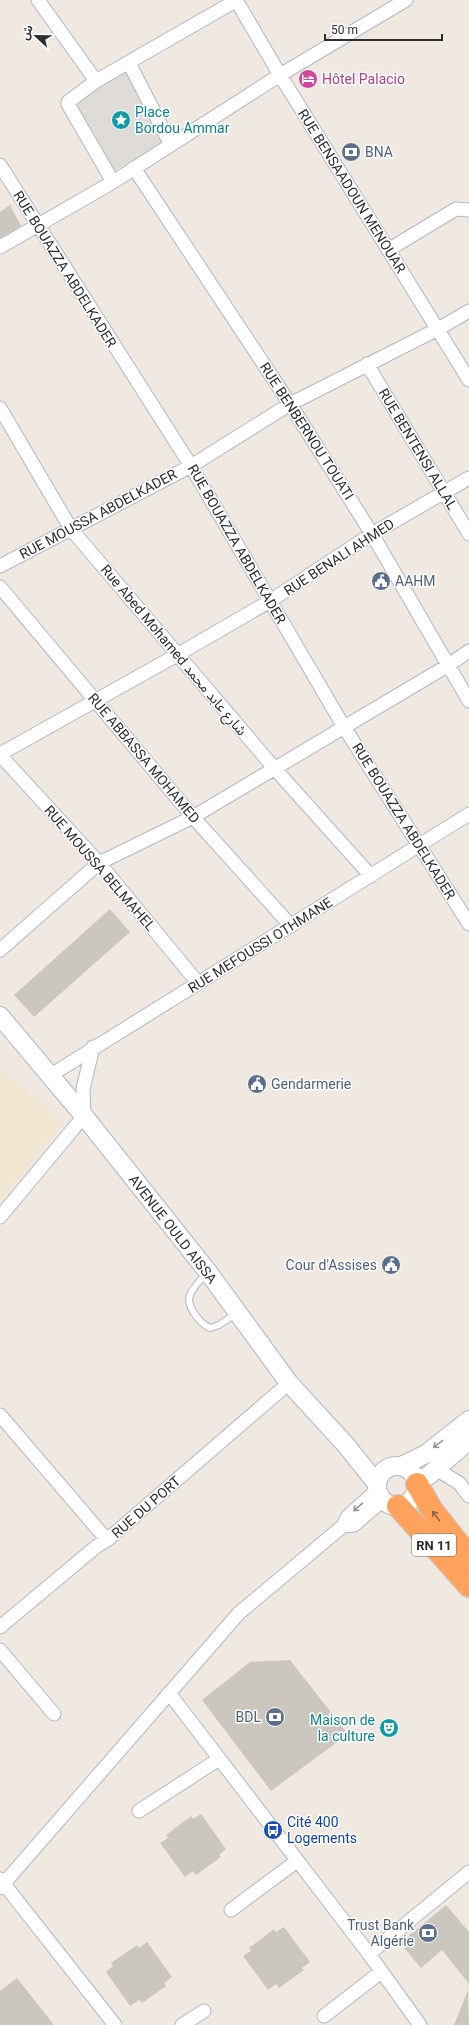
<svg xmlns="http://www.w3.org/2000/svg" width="469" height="2025" viewBox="0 0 469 2025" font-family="Roboto,'Noto Sans Arabic',sans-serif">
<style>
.education{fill:#f0e6d1}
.plaza{fill:#dfdcd8}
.building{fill:#cbc7bf}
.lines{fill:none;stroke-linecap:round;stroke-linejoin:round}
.lane-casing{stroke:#b4b7c1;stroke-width:8}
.street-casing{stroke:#b4b7c1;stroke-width:15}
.secondary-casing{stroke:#b4b7c1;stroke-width:20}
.highway-casing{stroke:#c9c9c9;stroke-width:24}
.lane{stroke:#fff;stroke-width:6}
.street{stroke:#fff;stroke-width:13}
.secondary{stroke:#fff;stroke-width:18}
.highway{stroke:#ffa35c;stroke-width:22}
.oneway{stroke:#969696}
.oneway2{stroke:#8c6343}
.labels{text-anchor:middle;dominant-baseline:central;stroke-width:3;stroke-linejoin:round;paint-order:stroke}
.shield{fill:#fff;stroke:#6d6d6d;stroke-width:1}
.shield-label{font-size:13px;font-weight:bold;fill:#2e2e2e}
.hotel-label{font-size:14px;fill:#b23c85;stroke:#fff;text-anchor:start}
.culture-label{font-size:14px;fill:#0d838f;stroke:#fff;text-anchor:start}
.service-label{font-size:14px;fill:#4e5e75;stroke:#fff;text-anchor:start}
.street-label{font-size:14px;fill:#2e2e2e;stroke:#fff}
.transit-label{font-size:14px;fill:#164399;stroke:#fff;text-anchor:start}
</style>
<rect width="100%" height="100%" fill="#efe9e1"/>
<path class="education" d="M 0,1068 L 64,1121 L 0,1202 Z"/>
<path class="plaza" d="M 130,66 L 174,137 L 109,174 L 68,103 Z"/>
<path class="building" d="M 10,205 L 21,226 L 0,238 L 0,212 Z
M 110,909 L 130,932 L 34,1017 L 14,995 Z
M 290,1660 L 348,1734 L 271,1791 L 202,1700 L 250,1662 Z
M 201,1814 L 226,1849 L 219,1855 L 221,1857 L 196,1875 L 193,1871 L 185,1877 L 160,1843 L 168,1838 L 166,1835 L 191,1816 L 193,1819 Z
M 446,1905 L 469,1932 L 469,1984 L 442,1950 L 421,1968 L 400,1943 Z
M 284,1927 L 310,1962 L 302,1968 L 304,1970 L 279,1988 L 276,1984 L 268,1990 L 243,1956 L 251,1951 L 249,1948 L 274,1929 L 276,1932 Z
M 147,1942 L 172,1977 L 164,1983 L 166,1986 L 142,2003 L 139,2000 L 130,2006 L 106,1972 L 113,1966 L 111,1963 L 137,1945 L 139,1948 Z
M 17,1978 L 54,2025 L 0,2025 L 0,1991 Z
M 468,1990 L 469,2025 L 454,2025 Z"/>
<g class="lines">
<defs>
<path id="lane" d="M 206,1274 C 195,1287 182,1296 194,1313 C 199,1320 202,1324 210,1328 L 219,1325 L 237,1313"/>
<path id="street" d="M 38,0 L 96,81
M 236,0 L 280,75 L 469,380
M 129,63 L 171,145
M 0,165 L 191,466 L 344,727 L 469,924
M 134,168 L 290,404 L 372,534 L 469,701
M 113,182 L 68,104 L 68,102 L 96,81 L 237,0
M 0,247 L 113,182 L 280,75 L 406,0
M 388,250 L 456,209 L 469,210
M 367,364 L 469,534
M 0,408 L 71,529 L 275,769 L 371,876
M 0,566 L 191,466 L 290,404 L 438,329 L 469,311
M 0,587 L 193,817 L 291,926
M 0,754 L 177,655 L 270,601 L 372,534 L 469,478
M 0,755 L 99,863 L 198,983
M 0,950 L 99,863 L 193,817 L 447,666 L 469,651
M 51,1075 L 469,814
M 0,1217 L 84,1116 L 83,1089 L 93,1047
M 0,1415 L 107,1540
M 436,1469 L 459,1483 L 469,1496
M 343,1526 L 354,1525 L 383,1500
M 0,1627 L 97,1546 L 107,1540 L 289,1383
M 0,1650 L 54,1714
M 169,1693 L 369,1954 L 420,2025
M 139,1811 L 219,1759
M 0,1879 L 115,2025
M 0,1888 L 239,1613 L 343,1526 L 348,1516 L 377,1490
M 231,1910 L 297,1861
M 369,1954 L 469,1872
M 324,2016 L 381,1972
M 182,2025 L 204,2011"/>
<path id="secondary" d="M 0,1016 L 84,1116 L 208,1272 L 289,1383 L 345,1444 L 377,1484
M 401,1466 L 426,1454 L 469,1420
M377 1486a20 20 0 1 1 40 0a20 20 0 1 1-40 0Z
M 416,1481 L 428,1476 L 469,1440"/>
<path id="highway" d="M 417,1484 L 432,1510 L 469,1557
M 398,1506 L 469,1586"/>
</defs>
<use href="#lane" class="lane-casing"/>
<use href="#street" class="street-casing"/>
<use href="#secondary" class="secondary-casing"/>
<use href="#highway" class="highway-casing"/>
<use href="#lane" class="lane"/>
<use href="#street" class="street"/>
<use href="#secondary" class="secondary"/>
<use href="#highway" class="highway"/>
</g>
<defs><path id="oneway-shaft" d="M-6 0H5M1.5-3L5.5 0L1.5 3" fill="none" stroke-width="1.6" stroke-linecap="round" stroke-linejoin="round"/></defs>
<g class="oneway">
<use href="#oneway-shaft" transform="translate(438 1444) rotate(142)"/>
<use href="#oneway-shaft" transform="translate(358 1507) rotate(139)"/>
</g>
<use class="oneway2" href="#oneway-shaft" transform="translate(436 1516) rotate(-126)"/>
<defs>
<symbol id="hotel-disc" viewBox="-11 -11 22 22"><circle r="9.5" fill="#d1479c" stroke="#fff"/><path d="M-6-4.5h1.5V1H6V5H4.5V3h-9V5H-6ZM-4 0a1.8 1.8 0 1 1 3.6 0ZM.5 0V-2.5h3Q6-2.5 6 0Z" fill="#fff"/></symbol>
<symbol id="sight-disc" viewBox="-11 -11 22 22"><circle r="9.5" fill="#0f9aa8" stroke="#fff"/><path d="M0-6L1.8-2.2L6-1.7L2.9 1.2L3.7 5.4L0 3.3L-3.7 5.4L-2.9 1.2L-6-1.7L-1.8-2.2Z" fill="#fff"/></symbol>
<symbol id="bank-disc" viewBox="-11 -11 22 22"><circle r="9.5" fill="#5c6f8a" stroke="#fff"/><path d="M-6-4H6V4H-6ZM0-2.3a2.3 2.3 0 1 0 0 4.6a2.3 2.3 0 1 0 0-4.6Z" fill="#fff"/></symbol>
<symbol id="civic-disc" viewBox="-11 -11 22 22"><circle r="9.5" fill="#5c6f8a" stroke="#fff"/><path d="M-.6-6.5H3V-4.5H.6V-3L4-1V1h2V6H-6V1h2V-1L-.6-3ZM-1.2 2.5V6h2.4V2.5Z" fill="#fff"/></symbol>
<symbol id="theatre-disc" viewBox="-11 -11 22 22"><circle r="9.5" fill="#0f9aa8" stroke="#fff"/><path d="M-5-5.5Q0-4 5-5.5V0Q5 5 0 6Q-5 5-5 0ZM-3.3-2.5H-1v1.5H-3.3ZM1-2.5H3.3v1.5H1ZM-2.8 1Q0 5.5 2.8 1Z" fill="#fff"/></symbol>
<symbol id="bus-disc" viewBox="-11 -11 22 22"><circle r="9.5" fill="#1a4fb4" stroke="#fff"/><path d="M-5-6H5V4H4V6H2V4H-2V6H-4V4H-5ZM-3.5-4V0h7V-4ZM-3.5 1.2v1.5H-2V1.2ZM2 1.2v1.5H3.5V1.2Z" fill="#fff"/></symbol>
</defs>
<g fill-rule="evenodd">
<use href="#hotel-disc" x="297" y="68" width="22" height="22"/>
<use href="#sight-disc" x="110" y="109" width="22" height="22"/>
<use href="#bank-disc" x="340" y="141" width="22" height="22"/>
<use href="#civic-disc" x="370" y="570" width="22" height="22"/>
<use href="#civic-disc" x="246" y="1073" width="22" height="22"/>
<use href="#civic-disc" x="380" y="1254" width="22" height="22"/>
<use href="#bank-disc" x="264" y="1706" width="22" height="22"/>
<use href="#theatre-disc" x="378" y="1717" width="22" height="22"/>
<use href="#bus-disc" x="262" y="1819" width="22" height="22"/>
<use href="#bank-disc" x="417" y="1922" width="22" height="22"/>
</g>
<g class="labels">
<rect class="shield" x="412" y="1534" width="44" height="22" rx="3"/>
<g class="shield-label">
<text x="434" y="1545">RN 11</text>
</g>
<g class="hotel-label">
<text x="322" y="79">Hôtel Palacio</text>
</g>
<g class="culture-label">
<text x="135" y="112">Place<tspan x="135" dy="16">Bordou Ammar</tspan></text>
<text x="375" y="1720" text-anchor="end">Maison de<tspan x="375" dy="16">la culture</tspan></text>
</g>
<g class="service-label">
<text x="365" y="152">BNA</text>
<text x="395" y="581">AAHM</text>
<text x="271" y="1084">Gendarmerie</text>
<text x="377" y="1265" text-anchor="end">Cour d'Assises</text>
<text x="261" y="1717" text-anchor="end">BDL</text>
<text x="414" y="1925" text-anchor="end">Trust Bank<tspan x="414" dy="16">Algérie</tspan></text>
</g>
<g class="street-label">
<text transform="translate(352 191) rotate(58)">RUE BENSAADOUN MENOUAR</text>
<text transform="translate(65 269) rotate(58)">RUE BOUAZZA ABDELKADER</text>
<text transform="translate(307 431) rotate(57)">RUE BENBERNOU TOUATI</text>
<text transform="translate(418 449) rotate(59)">RUE BENTENSI ALLAL</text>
<text transform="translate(98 514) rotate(-28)">RUE MOUSSA ABDELKADER</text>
<text transform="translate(237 544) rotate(60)">RUE BOUAZZA ABDELKADER</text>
<text transform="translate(339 557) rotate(-33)">RUE BENALI AHMED</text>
<text transform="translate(174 650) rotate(50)">Rue Abed Mohamed شارع عابد محمد</text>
<text transform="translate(144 758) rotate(50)">RUE ABBASSA MOHAMED</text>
<text transform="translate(404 821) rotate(58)">RUE BOUAZZA ABDELKADER</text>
<text transform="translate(100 868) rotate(49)">RUE MOUSSA BELMAHEL</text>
<text transform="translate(260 945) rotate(-32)">RUE MEFOUSSI OTHMANE</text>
<text transform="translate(173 1229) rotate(52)">AVENUE OULD AISSA</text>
<text transform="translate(146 1507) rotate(-41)">RUE DU PORT</text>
</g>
<g class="transit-label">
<text x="287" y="1822">Cité 400<tspan x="287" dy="16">Logements</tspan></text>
</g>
</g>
<g transform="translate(36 36) rotate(292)" stroke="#ffffff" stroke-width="3" paint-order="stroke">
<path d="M0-3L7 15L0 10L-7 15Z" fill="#2e2e2e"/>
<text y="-6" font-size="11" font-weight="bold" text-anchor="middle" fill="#2e2e2e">ش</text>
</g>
<path d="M325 34v6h117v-6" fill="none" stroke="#2e2e2e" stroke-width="2"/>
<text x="331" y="34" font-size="12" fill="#2e2e2e" stroke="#ffffff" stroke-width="3" paint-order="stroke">50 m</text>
</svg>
